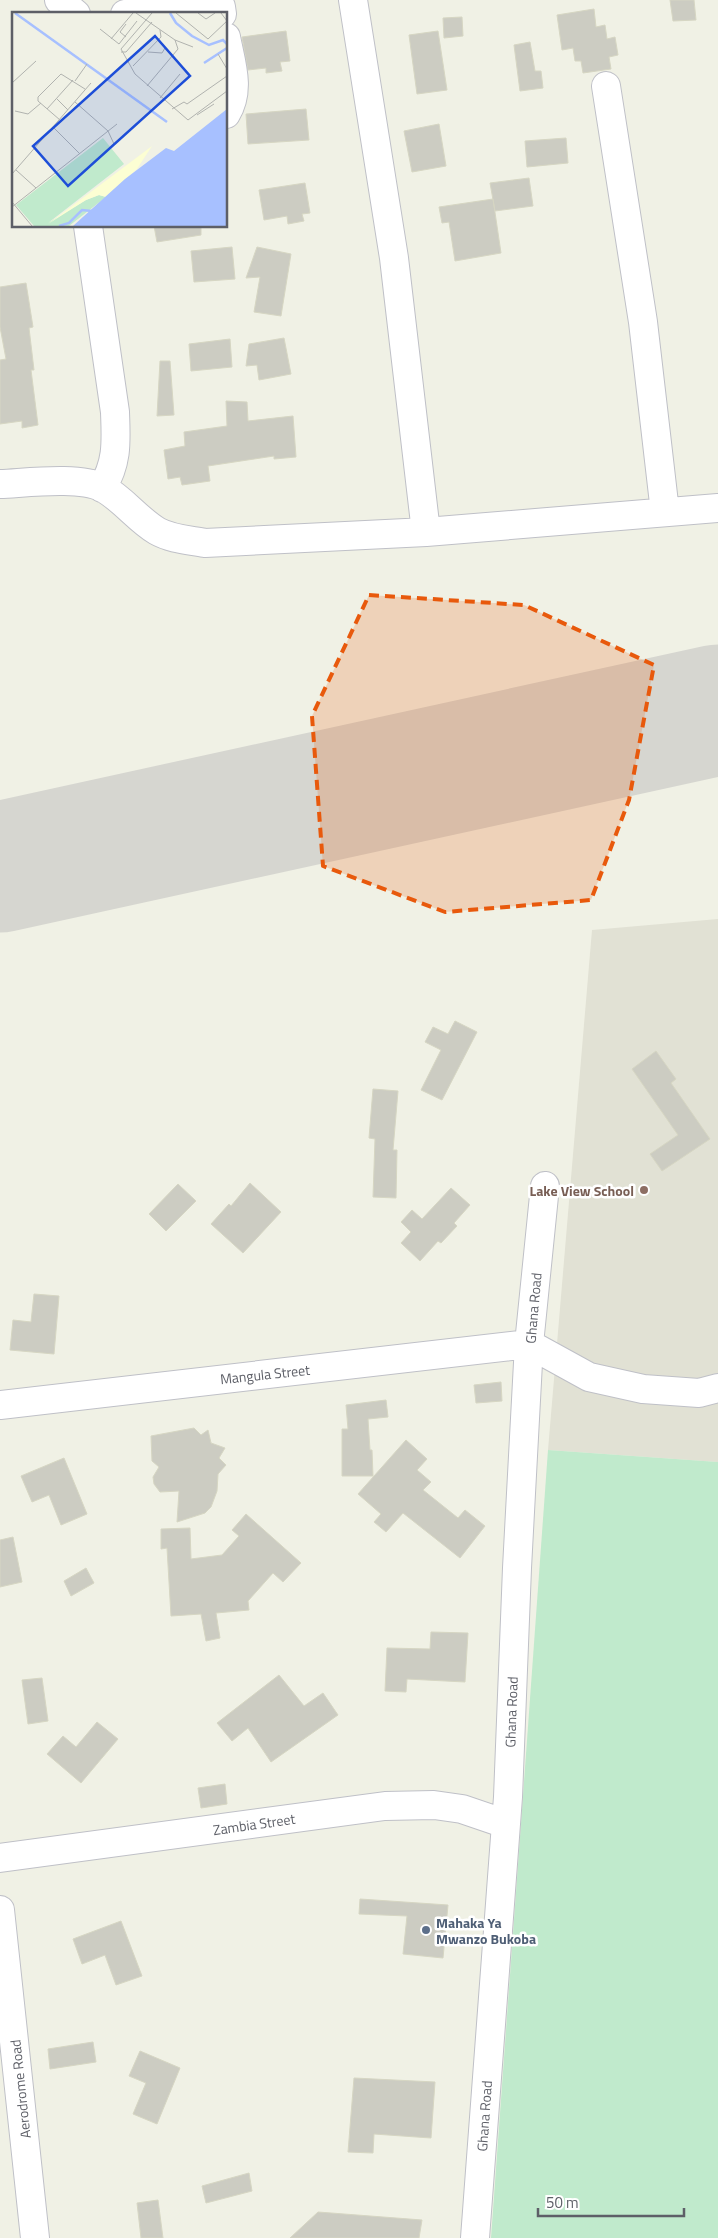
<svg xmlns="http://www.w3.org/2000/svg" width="718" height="2238" viewBox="0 0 718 2238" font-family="'Titillium Web',sans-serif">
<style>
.education{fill:#e1e1d4}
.green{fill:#c0eacc}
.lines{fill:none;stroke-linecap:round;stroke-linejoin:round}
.runway{stroke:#d6d6d0;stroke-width:131}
.building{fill:#ccccc2;stroke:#d6d6c3}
.minor-casing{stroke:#bfc0c7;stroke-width:30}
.minor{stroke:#fff;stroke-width:28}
.marked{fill:#e8590c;fill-opacity:0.2;stroke:#e8590c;stroke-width:4;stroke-dasharray:10 6;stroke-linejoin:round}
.education-dot{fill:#8d6e63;stroke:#fff;stroke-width:2}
.service-dot{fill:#5c6f8a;stroke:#fff;stroke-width:2}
.labels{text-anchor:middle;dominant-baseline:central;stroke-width:5;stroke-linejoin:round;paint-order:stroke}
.education-label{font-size:14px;font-weight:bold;fill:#785e54;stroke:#fff;text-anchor:end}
.street-label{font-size:14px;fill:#5d5f67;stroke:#fff}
.service-label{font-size:14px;font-weight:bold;fill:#4e5e75;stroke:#fff;text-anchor:start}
.inset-river{fill:none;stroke:#a7c0ff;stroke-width:2.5}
.inset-road{fill:none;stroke:#b1b3af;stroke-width:1}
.view{fill:#1d4ed8;fill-opacity:0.15;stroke:#1d4ed8;stroke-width:2.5}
.inset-edge{fill:none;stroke:#5d5f67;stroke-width:2.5}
</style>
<rect width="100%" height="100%" fill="#f0f1e5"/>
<path class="education" d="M 718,919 L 718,1462 L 548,1450 L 592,930 Z"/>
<path class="green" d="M 548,1450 L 718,1462 L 718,2238 L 491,2238 Z"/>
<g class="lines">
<path class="runway" d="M 0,867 L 718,710"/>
</g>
<path class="building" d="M 670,0 L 694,0 L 696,20 L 673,21 Z
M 594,9 L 596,27 L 605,25 L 607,39 L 615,37 L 618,55 L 609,57 L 611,69 L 583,73 L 581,61 L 575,61 L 573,48 L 562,50 L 557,15 Z
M 462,17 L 463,36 L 444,38 L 443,18 Z
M 286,31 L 290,61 L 280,62 L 282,71 L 266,73 L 266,68 L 248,70 L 242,37 Z
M 438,31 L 447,90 L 417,94 L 409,35 Z
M 530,42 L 535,71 L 541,71 L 543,88 L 520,91 L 514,45 Z
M 306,109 L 309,140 L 248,144 L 246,114 Z
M 439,124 L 446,166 L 412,172 L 404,131 Z
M 566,138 L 568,163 L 527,167 L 525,141 Z
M 529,178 L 533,206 L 495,211 L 490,183 Z
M 305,183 L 310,213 L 302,214 L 304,221 L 288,224 L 287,216 L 264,220 L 259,190 Z
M 493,199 L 501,253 L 455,261 L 449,222 L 442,223 L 439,207 Z
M 154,226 L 201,226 L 201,235 L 157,242 Z
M 232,247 L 235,279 L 194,282 L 191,251 Z
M 257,247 L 291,254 L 281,316 L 254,312 L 260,277 L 246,278 Z
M 26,283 L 33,327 L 29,328 L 34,370 L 31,370 L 38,425 L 22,428 L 22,421 L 0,424 L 0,360 L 6,359 L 0,327 L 0,287 Z
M 284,338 L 291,374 L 259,380 L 257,365 L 246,366 L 249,344 Z
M 230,339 L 232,367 L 191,371 L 189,344 Z
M 160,361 L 170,361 L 174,415 L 157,416 Z
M 226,401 L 247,402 L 248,421 L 293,416 L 296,457 L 274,459 L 274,456 L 208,466 L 210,481 L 182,485 L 180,477 L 168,479 L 164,450 L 185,446 L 184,432 L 227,426 Z
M 455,1021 L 477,1032 L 442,1100 L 421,1090 L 441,1050 L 425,1042 L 433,1027 L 448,1034 Z
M 656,1051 L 676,1079 L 671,1083 L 710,1139 L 662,1171 L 650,1154 L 678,1135 L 632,1069 Z
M 373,1089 L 398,1091 L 393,1150 L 397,1150 L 396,1198 L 373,1197 L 375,1139 L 369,1138 Z
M 250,1183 L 281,1212 L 243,1253 L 211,1224 L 229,1204 L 231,1206 Z
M 178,1184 L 196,1201 L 166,1231 L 149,1214 Z
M 451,1188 L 470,1205 L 454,1223 L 457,1226 L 441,1243 L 438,1241 L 420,1261 L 401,1243 L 411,1232 L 401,1222 L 412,1210 L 422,1219 Z
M 34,1294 L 59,1296 L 54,1354 L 10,1350 L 13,1320 L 31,1322 Z
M 501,1382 L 502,1401 L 476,1403 L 474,1385 Z
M 386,1400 L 388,1417 L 368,1419 L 370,1450 L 372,1450 L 373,1476 L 342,1476 L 342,1429 L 348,1429 L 346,1405 Z
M 194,1428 L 201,1435 L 208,1430 L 211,1443 L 225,1448 L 219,1458 L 226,1465 L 218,1474 L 217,1491 L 211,1507 L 205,1513 L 177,1522 L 179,1491 L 160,1492 L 154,1484 L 153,1477 L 159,1467 L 152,1461 L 151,1436 Z
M 406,1440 L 427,1459 L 417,1470 L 431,1482 L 423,1490 L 458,1518 L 465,1510 L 485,1526 L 460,1558 L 403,1513 L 386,1532 L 374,1522 L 381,1514 L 358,1494 Z
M 64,1458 L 87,1514 L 61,1525 L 49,1495 L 32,1502 L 21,1476 Z
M 246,1514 L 301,1563 L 283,1582 L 273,1573 L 248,1601 L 249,1610 L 216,1613 L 220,1638 L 206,1641 L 201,1614 L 171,1616 L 167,1548 L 161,1549 L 161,1529 L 190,1528 L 191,1559 L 222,1555 L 239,1536 L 232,1530 Z
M 13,1537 L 22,1582 L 0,1587 L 0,1540 Z
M 86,1568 L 94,1583 L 71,1596 L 64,1581 Z
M 431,1632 L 468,1633 L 465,1682 L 407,1679 L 406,1692 L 385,1691 L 387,1648 L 430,1649 Z
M 279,1675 L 304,1706 L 323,1693 L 338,1715 L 271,1762 L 248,1728 L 232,1741 L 217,1723 Z
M 42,1678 L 48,1721 L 28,1724 L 22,1680 Z
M 97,1722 L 118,1739 L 81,1783 L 47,1754 L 63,1736 L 76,1747 Z
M 225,1784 L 227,1804 L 201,1808 L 198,1788 Z
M 360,1899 L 448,1905 L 443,1958 L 403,1954 L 407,1916 L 359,1914 Z
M 121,1921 L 142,1976 L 116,1985 L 105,1955 L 82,1964 L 73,1939 Z
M 93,2042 L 96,2062 L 50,2069 L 48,2049 Z
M 140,2051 L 180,2068 L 157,2124 L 133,2114 L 146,2083 L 129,2076 Z
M 354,2078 L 435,2082 L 431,2138 L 374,2134 L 373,2153 L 348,2152 Z
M 249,2173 L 252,2191 L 206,2203 L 202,2186 Z
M 158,2200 L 163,2238 L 141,2238 L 137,2203 Z
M 318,2212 L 422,2220 L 419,2238 L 290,2238 Z"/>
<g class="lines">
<defs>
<path id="minor" d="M 59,0 L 76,14
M 353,0 L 394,258 L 426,532
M 125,14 C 148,10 202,0 221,7 L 222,14
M 226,37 C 231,63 241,90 226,114
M 606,86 L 643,322 L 665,512
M 88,226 L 115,412 C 116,441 118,462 102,488
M 0,484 C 26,483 80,476 103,488 C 123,499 137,519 157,531 C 171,539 189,540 205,543 L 426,532 L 718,508
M 0,1405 L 529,1344 L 589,1377 L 643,1389 L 699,1393 L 718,1388
M 0,1858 L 385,1806 L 434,1805 L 462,1809 L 506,1824
M 0,1910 L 35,2238
M 475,2238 L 508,1797 L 517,1568 L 529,1344 L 545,1186"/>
</defs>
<use href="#minor" class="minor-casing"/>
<use href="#minor" class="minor"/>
</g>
<path class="marked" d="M 369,595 L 524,605 L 654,665 L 629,800 L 591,900 L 445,912 L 323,866 L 312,716 Z"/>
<circle class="education-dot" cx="644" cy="1190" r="5"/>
<circle class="service-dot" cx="426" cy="1930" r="5"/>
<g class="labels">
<g class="education-label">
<text x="634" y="1190">Lake View School</text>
</g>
<g class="street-label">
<text transform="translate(533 1308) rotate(-85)">Ghana Road</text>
<text transform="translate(265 1374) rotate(-6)">Mangula Street</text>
<text transform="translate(511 1712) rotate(-88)">Ghana Road</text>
<text transform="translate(254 1824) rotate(-8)">Zambia Street</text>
<text transform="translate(20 2089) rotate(-96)">Aerodrome Road</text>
<text transform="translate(484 2116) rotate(-86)">Ghana Road</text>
</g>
<g class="service-label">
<text x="436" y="1922">Mahaka Ya<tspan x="436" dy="16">Mwanzo Bukoba</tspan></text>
</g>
</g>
<g transform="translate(12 12)">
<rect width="215" height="215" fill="#f0f1e5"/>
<path d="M 91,126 L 112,152 L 36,211 L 74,188 L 87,183 L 94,185 L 57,214 L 22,214 L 4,193 Z" fill="#c0eacc"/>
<path d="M 140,134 L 125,157 L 94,185 L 87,183 L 74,188 L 36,212 Z" fill="#fcfed3"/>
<path d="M 215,97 L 215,214 L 61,214 L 113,167 L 154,136 L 162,139 Z" fill="#a7c0ff"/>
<path class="inset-river" d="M 3,1 L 155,110M 158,1 L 164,11 L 180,24 L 197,33 L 211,28 L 215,32M 192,51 L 215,36M 47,214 L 57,211 L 70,198 L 80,199"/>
<path class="inset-road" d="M 124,1 L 163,28 L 181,35M 140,1 L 109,37 L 123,62 L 176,108 L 215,79M 164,1 L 196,27 L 215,9 L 209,1M 186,1 L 194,7 L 203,1M 88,17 L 107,32 L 125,9M 114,25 L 108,20 L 114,12M 99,27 L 121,1M 109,40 L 114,40 L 140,10M 136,40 L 150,41 L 153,36 L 146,28M 206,42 L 215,57M 121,54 L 149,25 L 148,18M 63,69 L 75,52M 0,71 L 24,49M 135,74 L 166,37 L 163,28M 148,86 L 168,62M 45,87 L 56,98M 63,90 L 96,119 L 102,132 L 115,121M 35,97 L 61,68M 160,97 L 172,90 L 175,92 L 215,64M 3,99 L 16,102 L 29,91M 185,103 L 202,92M 48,108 L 26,89 L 26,85 L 49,62 L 73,77M 41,115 L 68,142M 4,158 L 24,176M 0,162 L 79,71M 0,190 L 20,214M 0,195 L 105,112"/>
<path class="view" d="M 143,24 L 178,64 L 56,174 L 21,134 Z"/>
<rect width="215" height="215" class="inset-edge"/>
</g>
<path d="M538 2208v8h146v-8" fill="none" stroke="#5d5f67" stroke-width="2.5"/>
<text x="546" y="2208" font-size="15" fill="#5d5f67" stroke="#ffffff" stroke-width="4" paint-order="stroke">50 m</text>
</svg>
